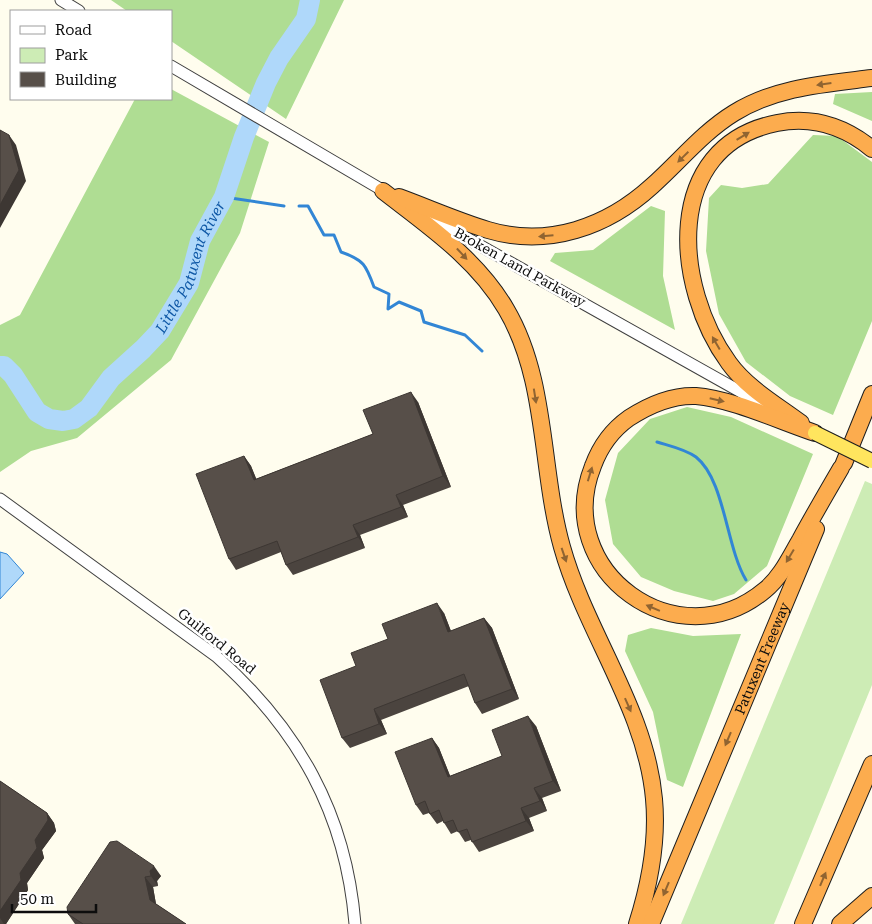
<svg xmlns="http://www.w3.org/2000/svg" width="872" height="924" viewBox="0 0 872 924" font-family="'Roboto Serif',serif">
<style>
.green{fill:#cdecb5}
.forest{fill:#afdd93}
.water{fill:#afd8fa;stroke:#3286d5}
.lines{fill:none;stroke-linecap:round;stroke-linejoin:round}
.stream{stroke:#3286d5;stroke-width:3}
.river{stroke:#afd8fa;stroke-width:20}
.tertiary-casing{stroke:#404040;stroke-width:13}
.motorway-casing{stroke:#1e1e1e;stroke-width:18}
.tertiary{stroke:#fff;stroke-width:11}
.motorway{stroke:#fcac4e;stroke-width:16}
.primary-bridge-casing{stroke:#1e1e1e;stroke-width:16;stroke-linecap:butt}
.primary-bridge{stroke:#ffe55e;stroke-width:14}
.wall{fill:#4b443f}
.shaded-wall{fill:#3d3733}
.building{fill:#574f49;stroke:#3d3733}
.oneway{fill:#906431}
.labels{text-anchor:middle;dominant-baseline:central;stroke-width:5;stroke-linejoin:round;paint-order:stroke}
.street-label{font-size:14px;fill:#0d0d0d;stroke:#fff}
.water-label{font-size:15px;font-style:italic;fill:#0f58a6;stroke:#fff}
</style>
<rect width="100%" height="100%" fill="#fffdee"/>
<path class="green" d="M 865,481 L 872,484 L 872,685 L 774,924 L 681,924 Z"/>
<path class="forest" d="M 111,0 L 344,0 L 286,119 L 171,41 L 171,11 L 127,11 Z
M 171,89 L 269,142 L 240,233 L 171,360 L 77,438 L 31,451 L 0,472 L 0,325 L 20,315 L 135,99 L 171,99 Z
M 872,92 L 872,121 L 833,104 L 835,94 Z
M 813,135 L 837,136 L 872,162 L 872,321 L 833,415 L 790,396 L 746,362 L 719,314 L 706,251 L 709,198 L 721,185 L 742,188 L 768,184 Z
M 651,206 L 665,211 L 663,276 L 675,330 L 550,261 L 555,253 L 593,250 Z
M 687,407 L 731,417 L 813,454 L 767,566 L 734,594 L 713,601 L 674,591 L 641,577 L 613,544 L 605,500 L 618,453 L 650,419 Z
M 651,628 L 693,636 L 741,634 L 683,787 L 667,780 L 653,712 L 625,651 L 628,635 Z"/>
<path class="water" d="M 0,552 L 7,554 L 24,573 L 0,599 Z"/>
<g class="lines">
<path class="stream" d="M 224,197 L 284,206
M 299,206 L 308,206 L 324,235 L 334,235 L 341,252 C 364,260 366,265 374,287 L 389,294 L 388,309 L 399,302 L 421,311 L 424,322 L 465,335 L 482,351
M 657,442 C 670,446 685,449 696,457 C 725,480 726,547 746,580"/>
<path class="river" id="s1" d="M 0,366 L 4,366 L 13,375 L 37,412 L 49,419 L 63,421 L 74,419 L 89,408 L 111,378 L 143,349 L 160,331 L 189,283 L 200,241 L 224,197 L 244,137 L 266,83 L 279,58 L 306,19 L 310,0"/>
<defs>
<path id="tertiary" d="M 61,0 L 79,11
M 171,66 L 389,194
M 422,213 L 766,406
M 0,499 L 216,656 C 298,729 346,813 355,924"/>
<g id="motorway">
<path d="M 383,191 C 428,226 477,259 506,309 C 548,380 540,469 562,547 C 586,633 646,709 654,799 C 658,842 650,883 637,924"/>
<path d="M 399,197 C 429,208 458,221 488,230 C 548,248 607,227 652,186 C 679,162 703,132 734,113 C 776,87 824,84 872,78"/>
<path d="M 801,423 C 777,405 747,388 729,363 C 674,288 661,146 777,123 C 813,116 844,126 872,149"/>
<path d="M 815,433 C 782,422 729,398 696,396 C 672,395 649,405 629,418 C 612,430 600,447 593,466 C 551,571 678,663 765,590 C 781,577 790,557 800,540 C 813,516 827,492 841,468"/>
<path d="M 844,463 L 872,394"/>
<path id="s2" d="M 651,924 L 816,529"/>
<path d="M 803,924 L 872,764"/>
<path d="M 840,924 L 872,896"/>
</g>
</defs>
<use href="#tertiary" class="tertiary-casing"/>
<use href="#motorway" class="motorway-casing"/>
<use href="#tertiary" class="tertiary"/>
<use href="#motorway" class="motorway"/>
<defs>
<path id="primary-bridge" d="M 815,433 L 872,461"/>
</defs>
<use href="#primary-bridge" class="primary-bridge-casing"/>
<use href="#primary-bridge" class="primary-bridge"/>
</g>
<path class="wall" d="M 418,402 L 451,487 L 403,505 L 408,517 L 360,535 L 365,548 L 293,575 L 286,565 L 281,552 L 236,570 L 229,559 L 244,456 L 251,466 L 256,479 L 373,434 Z
M 444,613 L 451,631 L 484,618 L 492,628 L 519,699 L 482,714 L 475,703 L 469,686 L 381,720 L 387,734 L 350,748 L 342,738 L 356,666 L 388,639 Z
M 536,726 L 561,791 L 542,798 L 547,811 L 529,818 L 534,831 L 479,852 L 471,840 L 465,842 L 458,831 L 451,834 L 443,821 L 437,824 L 429,813 L 423,815 L 416,805 L 432,738 L 439,748 L 450,776 L 502,756 Z
M 0,781 L 47,813 L 54,823 L 56,831 L 42,850 L 44,858 L 27,883 L 28,890 L 6,924 L 0,924 Z
M 110,842 L 161,876 L 157,881 L 158,886 L 153,887 L 156,904 L 186,924 L 75,924 L 68,914 Z"/>
<path class="shaded-wall" d="M 9,135 L 16,145 L 26,181 L 0,228 L 0,205 Z
M 411,392 L 418,402 L 451,487 L 443,476 Z
M 244,456 L 251,466 L 261,490 L 254,480 Z
M 396,495 L 403,505 L 408,517 L 401,507 Z
M 353,525 L 360,535 L 365,548 L 358,537 Z
M 437,603 L 444,613 L 455,642 L 448,632 Z
M 484,618 L 492,628 L 519,699 L 512,689 Z
M 374,709 L 381,720 L 387,734 L 379,724 Z
M 528,716 L 536,726 L 561,791 L 553,781 Z
M 432,738 L 439,748 L 455,788 L 448,777 Z
M 534,788 L 542,798 L 547,811 L 540,801 Z
M 521,808 L 529,818 L 534,831 L 526,821 Z
M 47,813 L 54,823 L 56,831 L 42,850 L 44,858 L 27,883 L 28,890 L 6,924 L 4,924 L 0,918 L 0,911 L 20,873 Z
M 154,866 L 161,876 L 157,881 L 158,886 L 151,876 L 150,871 Z
M 145,877 L 153,887 L 157,910 L 150,900 Z"/>
<path class="building" d="M 0,130 L 9,135 L 19,170 L 0,205 Z
M 411,392 L 443,476 L 396,495 L 401,507 L 353,525 L 358,537 L 286,565 L 277,541 L 229,559 L 196,474 L 244,456 L 254,480 L 373,434 L 363,410 Z
M 437,603 L 448,632 L 484,618 L 512,689 L 475,703 L 464,674 L 374,709 L 379,724 L 342,738 L 320,680 L 356,666 L 351,653 L 388,639 L 382,624 Z
M 528,716 L 553,781 L 534,788 L 540,801 L 521,808 L 526,821 L 472,842 L 467,829 L 458,832 L 453,820 L 444,823 L 439,810 L 430,814 L 425,801 L 416,805 L 395,752 L 432,738 L 448,777 L 502,756 L 492,730 Z
M 0,781 L 47,813 L 48,820 L 35,840 L 37,848 L 20,873 L 21,880 L 0,911 Z
M 117,841 L 154,866 L 150,871 L 151,876 L 145,877 L 150,900 L 186,924 L 83,924 L 68,914 L 67,907 L 110,842 Z"/>
<defs><path id="oneway-solid" d="M-6-.8H1V-3.2L6.5 0L1 3.2V.8H-6Z" transform="scale(1.25)"/></defs>
<g class="oneway">
<use href="#oneway-solid" transform="translate(824 84) rotate(172)"/>
<use href="#oneway-solid" transform="translate(743 136) rotate(-31)"/>
<use href="#oneway-solid" transform="translate(683 157) rotate(136)"/>
<use href="#oneway-solid" transform="translate(546 236) rotate(175)"/>
<use href="#oneway-solid" transform="translate(462 254) rotate(47)"/>
<use href="#oneway-solid" transform="translate(716 343) rotate(-120)"/>
<use href="#oneway-solid" transform="translate(535 396) rotate(81)"/>
<use href="#oneway-solid" transform="translate(717 400) rotate(13)"/>
<use href="#oneway-solid" transform="translate(590 474) rotate(-73)"/>
<use href="#oneway-solid" transform="translate(564 555) rotate(71)"/>
<use href="#oneway-solid" transform="translate(790 556) rotate(121)"/>
<use href="#oneway-solid" transform="translate(653 608) rotate(-157)"/>
<use href="#oneway-solid" transform="translate(628 705) rotate(66)"/>
<use href="#oneway-solid" transform="translate(728 739) rotate(113)"/>
<use href="#oneway-solid" transform="translate(823 879) rotate(-67)"/>
<use href="#oneway-solid" transform="translate(666 889) rotate(113)"/>
</g>
<g class="labels">
<g class="street-label">
<text transform="translate(520 267) rotate(29)">Broken Land Parkway</text>
<text transform="translate(217 641) rotate(39)">Guilford Road</text>
<text stroke="none"><textPath href="#s2" startOffset="288">Patuxent Freeway</textPath></text>
</g>
<g class="water-label">
<text stroke="none"><textPath href="#s1" startOffset="295">Little Patuxent River</textPath></text>
</g>
</g>
<rect x="10" y="10" width="162" height="90" fill="#ffffff" stroke="#9e9e9e"/>
<rect x="20" y="26" width="25" height="8" fill="#ffffff" stroke="#9e9e9e"/>
<text x="55" y="35" font-size="15" fill="#0d0d0d">Road</text>
<rect x="20" y="48" width="25" height="15" fill="#cdecb5" stroke="#9e9e9e"/>
<text x="55" y="60" font-size="15" fill="#0d0d0d">Park</text>
<rect x="20" y="72" width="25" height="15" fill="#574f49" stroke="#9e9e9e"/>
<text x="55" y="85" font-size="15" fill="#0d0d0d">Building</text>
<path d="M12 904v8h84v-8" fill="none" stroke="#0d0d0d" stroke-width="2.5"/>
<text x="20" y="904" font-size="15" fill="#0d0d0d" stroke="#ffffff" stroke-width="4" paint-order="stroke">50 m</text>
</svg>
